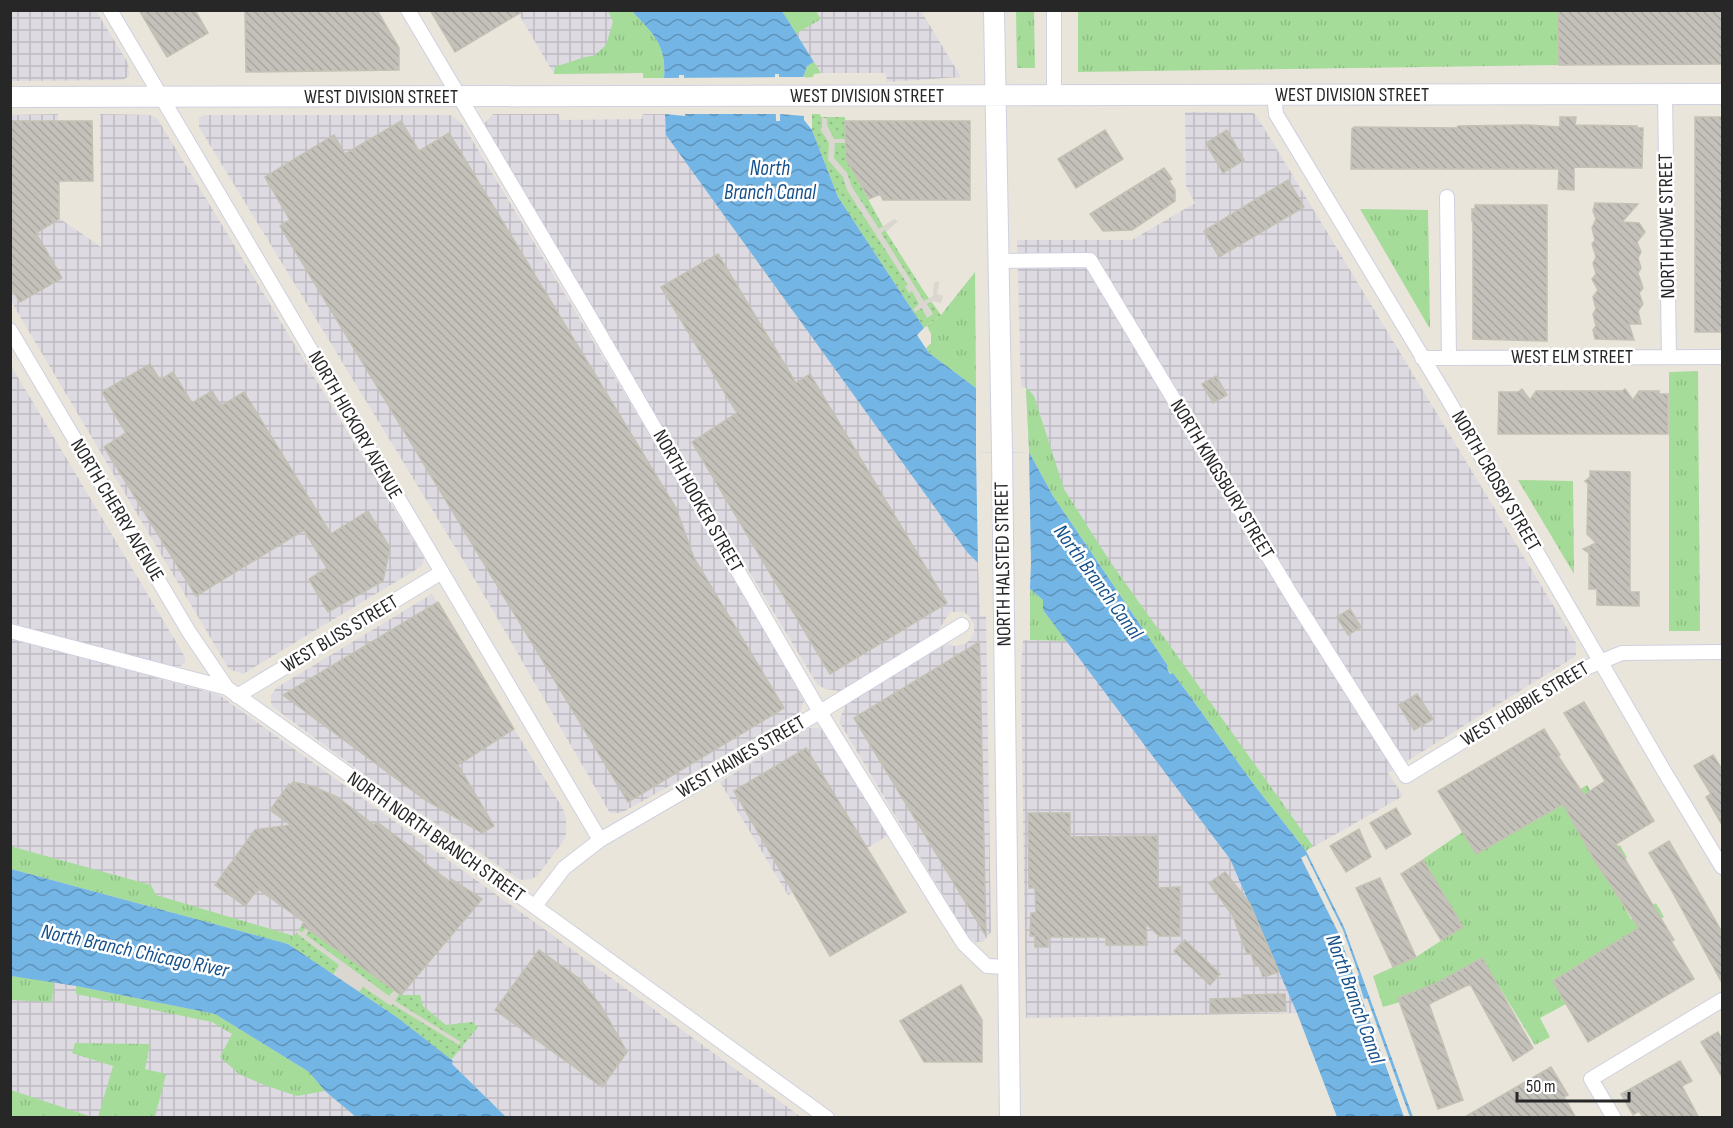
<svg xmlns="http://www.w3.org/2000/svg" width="1733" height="1128" viewBox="0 0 1733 1128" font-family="'Sofia Sans Condensed',sans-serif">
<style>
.industrial{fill:url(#industrial-grid)}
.grass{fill:url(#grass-tufts)}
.park{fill:url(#park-dots)}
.plaza{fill:#dad7d0}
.water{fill:url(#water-waves)}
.pier{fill:#e9e5da}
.building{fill:url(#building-back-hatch);stroke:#c4c1b4;stroke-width:1.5}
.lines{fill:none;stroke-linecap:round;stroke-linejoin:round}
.minor-casing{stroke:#cfd0e0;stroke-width:16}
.secondary-casing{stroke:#cfd0e0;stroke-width:22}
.minor{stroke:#fff;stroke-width:14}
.secondary{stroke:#fff;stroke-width:20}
.labels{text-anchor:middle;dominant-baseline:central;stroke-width:5;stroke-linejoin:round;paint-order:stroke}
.street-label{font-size:20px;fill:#272727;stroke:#fff}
.water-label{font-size:21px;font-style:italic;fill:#17518c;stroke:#fff}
</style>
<defs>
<pattern id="industrial-grid" width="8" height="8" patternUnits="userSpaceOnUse" patternTransform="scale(1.5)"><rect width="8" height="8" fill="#dddae2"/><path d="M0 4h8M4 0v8" fill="none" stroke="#bebbc2"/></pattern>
<pattern id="grass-tufts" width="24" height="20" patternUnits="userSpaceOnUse" patternTransform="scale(1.5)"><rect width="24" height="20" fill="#a6dc9a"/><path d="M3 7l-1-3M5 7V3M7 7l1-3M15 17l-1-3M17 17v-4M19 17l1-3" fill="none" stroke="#8fbd85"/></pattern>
<pattern id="park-dots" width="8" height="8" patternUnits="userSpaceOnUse" patternTransform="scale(1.5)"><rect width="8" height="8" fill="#a6dc9a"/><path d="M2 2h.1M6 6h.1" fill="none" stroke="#8fbd85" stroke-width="1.8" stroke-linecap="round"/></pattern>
<pattern id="water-waves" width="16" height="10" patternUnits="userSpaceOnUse" patternTransform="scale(1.5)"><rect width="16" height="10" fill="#73b5e5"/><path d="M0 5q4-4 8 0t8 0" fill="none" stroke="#5e93ba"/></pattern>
<pattern id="building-back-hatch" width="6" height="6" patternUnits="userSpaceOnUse" patternTransform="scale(1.5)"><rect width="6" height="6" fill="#c4c1ba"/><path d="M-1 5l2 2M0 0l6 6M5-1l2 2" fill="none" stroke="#a8a6a0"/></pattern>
</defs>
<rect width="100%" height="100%" fill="#e9e5da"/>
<path class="industrial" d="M 10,11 L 96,11 L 128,63 L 129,76 L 123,80 L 11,81 Z
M 517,11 L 632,11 L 664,78 L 643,78 L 643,73 L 554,74 Z
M 782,11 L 921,11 L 961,77 L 887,82 L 886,73 L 821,73 Z
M 1185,112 L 1253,113 L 1256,115 L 1576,643 L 1576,656 L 1388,773 L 1403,796 L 1306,851 L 1029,452 L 1026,388 L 1021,387 L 1017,240 L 1132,240 L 1195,203 L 1186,186 Z
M 58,114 L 59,218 L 101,247 L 100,114 L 150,115 L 157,118 L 424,558 L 422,566 L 243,674 L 229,669 L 11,301 L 10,115 Z
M 493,114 L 559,114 L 560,120 L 642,119 L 643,114 L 665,114 L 666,135 L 967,552 L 978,563 L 980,616 L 986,616 L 991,932 L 984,941 L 976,942 L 968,937 L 840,723 L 840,718 L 846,704 L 946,644 L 955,646 L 965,644 L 971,639 L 974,632 L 974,624 L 969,616 L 964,612 L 950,612 L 938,631 L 840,691 L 825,689 L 817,684 L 487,136 L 485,123 Z
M 204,115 L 450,115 L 459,121 L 465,128 L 802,689 L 804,701 L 800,713 L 621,813 L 610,813 L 477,583 L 199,127 L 199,118 Z
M 10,364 L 185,657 L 185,662 L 181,666 L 168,666 L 11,623 Z
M 432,594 L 563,809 L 566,818 L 566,835 L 562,843 L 537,876 L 531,879 L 520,880 L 380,786 L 273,707 L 271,702 L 271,696 L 276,688 Z
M 10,638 L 219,695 L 547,931 L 801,1117 L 506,1117 L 451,1063 L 452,1061 L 398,1018 L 288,944 L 11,869 Z
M 1023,640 L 1067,641 L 1230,859 L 1297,1013 L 1026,1018 L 1021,667 Z
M 809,728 L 819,728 L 826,731 L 889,835 L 788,895 L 720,782 Z
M 11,976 L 76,986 L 215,1014 L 309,1072 L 325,1091 L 356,1117 L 11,1118 Z"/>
<path class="grass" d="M 608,11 L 632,11 C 652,33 667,44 664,78 L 643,78 L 643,73 L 554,74 L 555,66 C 570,64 580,56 594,56 L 606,45 L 613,22 Z
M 782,11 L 816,11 L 821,19 L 796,34 Z
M 1016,11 L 1034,11 L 1035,68 L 1017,68 Z
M 1078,11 L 1558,11 L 1559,65 L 1078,72 Z
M 814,62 L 821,73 L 814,74 L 813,77 L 803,78 L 807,66 Z
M 1360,209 L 1428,210 L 1430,329 Z
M 975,272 L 976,388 L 929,353 L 926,348 L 931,343 L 931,334 L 927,326 L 941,315 Z
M 1698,371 L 1700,631 L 1669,631 L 1669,372 Z
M 1026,387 L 1034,396 L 1064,489 L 1111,563 L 1313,846 L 1306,851 L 1255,786 L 1173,673 L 1171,674 L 1167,668 L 1168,666 L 1053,496 L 1029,452 Z
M 1518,480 L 1573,481 L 1574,574 Z
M 1030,589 L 1043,600 L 1043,610 L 1067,641 L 1030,640 Z
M 1587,785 L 1595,798 L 1595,860 L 1620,845 L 1627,858 L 1604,872 L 1631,919 L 1656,903 L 1664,917 L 1553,981 L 1566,1004 L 1540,1018 L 1550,1037 L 1535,1045 L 1482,959 L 1437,983 L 1399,997 L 1400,1002 L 1383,1007 L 1373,976 L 1416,957 L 1462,927 L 1423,859 L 1464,831 L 1477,851 Z
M 10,846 L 151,885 L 156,895 L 294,936 L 288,944 L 11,869 Z
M 11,976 L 54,982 L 52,1002 L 11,1000 Z
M 76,986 L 215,1014 L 309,1072 L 325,1091 L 297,1096 L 264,1085 L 239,1074 L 220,1057 L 232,1034 L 212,1022 L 76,994 Z
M 75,1043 L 150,1044 L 145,1069 L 166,1074 L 155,1117 L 98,1117 L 113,1066 L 72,1053 Z
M 11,1090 L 92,1117 L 18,1118 L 11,1115 Z"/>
<path class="park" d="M 812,114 L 820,114 L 821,117 L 845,117 L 846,159 L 885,230 L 923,290 L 941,315 L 924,328 L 838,197 L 812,130 Z
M 302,925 L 401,995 L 420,995 L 423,1006 L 446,1025 L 472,1022 L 478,1027 L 451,1060 L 398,1018 L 288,944 Z"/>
<path class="plaza" d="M 822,118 L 827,118 L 827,125 L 834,139 L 845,139 L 846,143 L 835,143 L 834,158 L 847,173 L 852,187 L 879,229 L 894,219 L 898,221 L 886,232 L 885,230 L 881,233 L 924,301 L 933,296 L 934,283 L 938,281 L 939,283 L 937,294 L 943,296 L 941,303 L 932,301 L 927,304 L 933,314 L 927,318 L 922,308 L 915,312 L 913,309 L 919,304 L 912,291 L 909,293 L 905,286 L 908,285 L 847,190 L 843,177 L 828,160 L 829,143 L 820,129 L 822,128 Z
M 306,928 L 309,930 L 306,935 L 389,996 L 394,990 L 399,994 L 395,1001 L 461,1042 L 459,1045 L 392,1004 L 391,1006 L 363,987 L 359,992 L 333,975 L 339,965 L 296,933 L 298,930 L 302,932 Z"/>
<path class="water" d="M 632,11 L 782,11 L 814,62 L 807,66 L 803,78 L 779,77 L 779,74 L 775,74 L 776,121 L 780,121 L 780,114 L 804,116 L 804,120 L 812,130 L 838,197 L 924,328 L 917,335 L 929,353 L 976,388 L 976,453 L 1029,452 L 1053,496 L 1168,666 L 1167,668 L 1170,674 L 1173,673 L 1255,786 L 1306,851 L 1344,927 L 1413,1117 L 1337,1117 L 1297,1013 L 1230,859 L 1043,610 L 1043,600 L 1030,589 L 1031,563 L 978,563 L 967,552 L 666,135 L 665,114 L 685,116 L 684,75 L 679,75 L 679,78 L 664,78 C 667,44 652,33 632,11 Z
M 11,869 L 288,944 L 398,1018 L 453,1061 L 452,1064 L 506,1117 L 356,1117 L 325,1091 L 309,1072 L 215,1014 L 76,986 L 11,976 Z"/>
<path class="pier" d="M 806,77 L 803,81 L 778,80 L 779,112 L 796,111 L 807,114 L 662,114 L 665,111 L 679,111 L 682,114 L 681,80 L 664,81 L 661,78 Z
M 1029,452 L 1031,563 L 978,563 L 976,453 Z
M 1306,855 L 1343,930 L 1359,975 L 1357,977 L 1364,999 L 1367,998 L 1410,1117 L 1404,1117 L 1338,932 L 1301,858 Z"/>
<path class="building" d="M 139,10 L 195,10 L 208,33 L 167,57 Z
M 245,10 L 377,10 L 399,48 L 399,70 L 246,72 Z
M 430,10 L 525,10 L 455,52 Z
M 1558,10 L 1722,10 L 1722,64 L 1559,65 Z
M 1560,117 L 1576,117 L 1575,125 L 1637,126 L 1637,128 L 1643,128 L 1642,168 L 1574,167 L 1574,190 L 1558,189 L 1559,169 L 1351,169 L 1352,129 L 1354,127 L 1457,128 L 1458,126 L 1528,125 L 1560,127 Z
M 1695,117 L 1722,117 L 1722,332 L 1695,332 Z
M 10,121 L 92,121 L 93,181 L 59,181 L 59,219 L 36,233 L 62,278 L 20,302 L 10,287 L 10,238 L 13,236 L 10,221 Z
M 401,121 L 419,151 L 449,133 L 676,508 L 694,558 L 784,708 L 628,802 L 280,226 L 290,220 L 265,177 L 334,135 L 345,154 Z
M 845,121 L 970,121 L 970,200 L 883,200 L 880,194 L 869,199 L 846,159 Z
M 1105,130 L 1123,159 L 1076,188 L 1058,159 Z
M 1227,130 L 1244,160 L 1223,173 L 1206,143 Z
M 1164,168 L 1172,179 L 1169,181 L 1175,190 L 1175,201 L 1132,230 L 1103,231 L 1090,214 Z
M 1288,180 L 1304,207 L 1219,257 L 1204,231 Z
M 1595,203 L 1638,204 L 1622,222 L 1639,223 L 1645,232 L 1637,242 L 1641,252 L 1638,258 L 1641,268 L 1638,273 L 1643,288 L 1639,293 L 1643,304 L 1638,311 L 1641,324 L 1629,324 L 1634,340 L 1595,339 L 1593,330 L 1596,326 L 1593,314 L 1596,309 L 1593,297 L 1598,290 L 1592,279 L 1596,274 L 1593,263 L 1596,257 L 1592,244 L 1595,240 L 1592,228 L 1596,219 L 1593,211 Z
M 1475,205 L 1547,205 L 1547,341 L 1473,339 L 1473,221 L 1472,221 L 1472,209 L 1475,209 Z
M 718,254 L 796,383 L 810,374 L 947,603 L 830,674 L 692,442 L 737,413 L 661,287 Z
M 150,364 L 160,380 L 173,372 L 192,403 L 212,391 L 221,406 L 244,392 L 331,534 L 368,511 L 390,548 L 383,581 L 328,612 L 309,579 L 327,568 L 304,530 L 196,596 L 104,447 L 126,433 L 102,392 Z
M 1216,376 L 1227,395 L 1213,403 L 1202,384 Z
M 1522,389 L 1530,400 L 1536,391 L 1622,391 L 1625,389 L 1633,400 L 1639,391 L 1659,391 L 1659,394 L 1668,394 L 1668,434 L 1498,434 L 1499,392 L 1518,392 Z
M 1590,471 L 1630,472 L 1630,592 L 1639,592 L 1639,606 L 1597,605 L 1597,589 L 1589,589 L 1589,553 L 1583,549 L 1596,543 L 1587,534 L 1588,484 L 1585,481 L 1590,477 Z
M 438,602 L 514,729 L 458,765 L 494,826 L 482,833 L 424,799 L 283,695 Z
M 1350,609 L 1361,627 L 1348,635 L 1337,617 Z
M 979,642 L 980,661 L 986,936 L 854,718 Z
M 1417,694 L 1433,719 L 1414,730 L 1399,705 Z
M 1584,702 L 1654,821 L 1616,844 L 1674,940 L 1671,941 L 1694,979 L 1588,1042 L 1553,981 L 1639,928 L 1595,861 L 1563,804 L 1476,854 L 1438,791 L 1544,729 L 1560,755 L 1558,756 L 1584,795 L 1605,781 L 1564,713 Z
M 806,748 L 906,912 L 830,956 L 734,791 Z
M 1713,755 L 1722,769 L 1722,825 L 1706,797 L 1711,794 L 1694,766 Z
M 293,782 L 312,786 L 337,797 L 374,825 L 377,822 L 424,857 L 422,861 L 449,881 L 451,879 L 482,899 L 401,995 L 302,925 L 304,922 L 258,889 L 245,906 L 215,885 L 255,830 L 291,825 L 270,810 L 289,784 L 291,785 Z
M 1396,808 L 1411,834 L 1386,849 L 1370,823 Z
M 1028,813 L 1070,813 L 1070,837 L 1157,836 L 1158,888 L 1180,887 L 1180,936 L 1159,936 L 1146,924 L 1147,945 L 1106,945 L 1106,937 L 1048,937 L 1048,947 L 1035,947 L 1035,936 L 1030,936 L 1031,913 L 1036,913 L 1035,888 L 1029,888 Z
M 1359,829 L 1371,857 L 1346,872 L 1330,846 Z
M 1669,841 L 1722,932 L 1722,983 L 1672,891 L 1649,853 Z
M 1423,860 L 1463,927 L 1441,940 L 1401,874 Z
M 1225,872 L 1250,904 L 1279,972 L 1263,977 L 1259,965 L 1255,966 L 1251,953 L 1247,954 L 1233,916 L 1209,883 Z
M 1380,878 L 1416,957 L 1393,967 L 1356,888 Z
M 1185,940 L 1220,974 L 1210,985 L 1174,951 Z
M 539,950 L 580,979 L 601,1006 L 627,1052 L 602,1087 L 495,1010 Z
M 1482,958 L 1533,1048 L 1513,1061 L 1470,984 L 1429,1004 L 1463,1100 L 1438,1109 L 1398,998 L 1437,983 Z
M 961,985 L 982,1020 L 982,1062 L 924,1062 L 900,1021 Z
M 1285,994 L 1286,1011 L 1210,1013 L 1210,999 L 1243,998 L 1243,995 Z
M 1718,1032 L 1722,1040 L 1722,1077 L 1701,1042 Z
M 1680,1061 L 1692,1081 L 1682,1086 L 1699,1118 L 1643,1118 L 1639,1111 L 1633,1115 L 1621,1094 Z
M 1551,1067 L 1568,1095 L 1564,1097 L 1576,1118 L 1463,1118 Z"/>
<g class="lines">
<defs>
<path id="minor" d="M 110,10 L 600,840
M 408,10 L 587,312 L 820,712 L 943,911 L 964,944 L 987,966 L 1008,967
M 1054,95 L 1054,10
M 1274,95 L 1276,114 L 1446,396 L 1664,771 L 1722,867
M 1665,95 L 1669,357
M 1447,197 L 1449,358
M 998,261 L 1090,260 L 1292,596 L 1406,776 L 1576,672 L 1622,653 L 1722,652
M 10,330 L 189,632 L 227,688
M 1422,358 L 1722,357
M 10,631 L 227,688 L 555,921 L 827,1118
M 237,696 L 442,572
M 535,906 L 564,868 L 600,840 L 820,712 L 962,625
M 1614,1118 L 1591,1079 L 1722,1000"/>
<path id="secondary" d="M 994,10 L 1002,452 L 1010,1118
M 10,97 L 1722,94"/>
</defs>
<use href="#minor" class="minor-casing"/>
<use href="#secondary" class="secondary-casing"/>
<use href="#minor" class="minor"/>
<use href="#secondary" class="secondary"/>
</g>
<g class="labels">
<g class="street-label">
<text x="1352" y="95">WEST DIVISION STREET</text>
<text x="867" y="96">WEST DIVISION STREET</text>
<text x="381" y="97">WEST DIVISION STREET</text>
<text transform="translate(1667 226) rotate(-91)">NORTH HOWE STREET</text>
<text x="1572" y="357">WEST ELM STREET</text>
<text transform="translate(355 425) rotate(60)">NORTH HICKORY AVENUE</text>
<text transform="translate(1222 479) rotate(59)">NORTH KINGSBURY STREET</text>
<text transform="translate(1496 481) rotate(60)">NORTH CROSBY STREET</text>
<text transform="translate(698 501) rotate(60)">NORTH HOOKER STREET</text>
<text transform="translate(117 510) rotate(59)">NORTH CHERRY AVENUE</text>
<text transform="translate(1003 564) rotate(-91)">NORTH HALSTED STREET</text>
<text transform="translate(340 634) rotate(-31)">WEST BLISS STREET</text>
<text transform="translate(1525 704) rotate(-31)">WEST HOBBIE STREET</text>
<text transform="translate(741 757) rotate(-30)">WEST HAINES STREET</text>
<text transform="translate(436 837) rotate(35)">NORTH NORTH BRANCH STREET</text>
</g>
<g class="water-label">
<text x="770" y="168">North<tspan x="770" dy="24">Branch Canal</tspan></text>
<text transform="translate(1098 582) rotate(54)">North Branch Canal</text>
<text transform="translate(135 951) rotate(12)">North Branch Chicago River</text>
<text transform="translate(1355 999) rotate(70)">North Branch Canal</text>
</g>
</g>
<rect width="1733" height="1128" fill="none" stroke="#272727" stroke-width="24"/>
<path d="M1517 1092v9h112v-9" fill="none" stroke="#272727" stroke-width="3"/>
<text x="1526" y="1092" font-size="18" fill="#272727" stroke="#ffffff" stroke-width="4.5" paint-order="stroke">50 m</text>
</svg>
